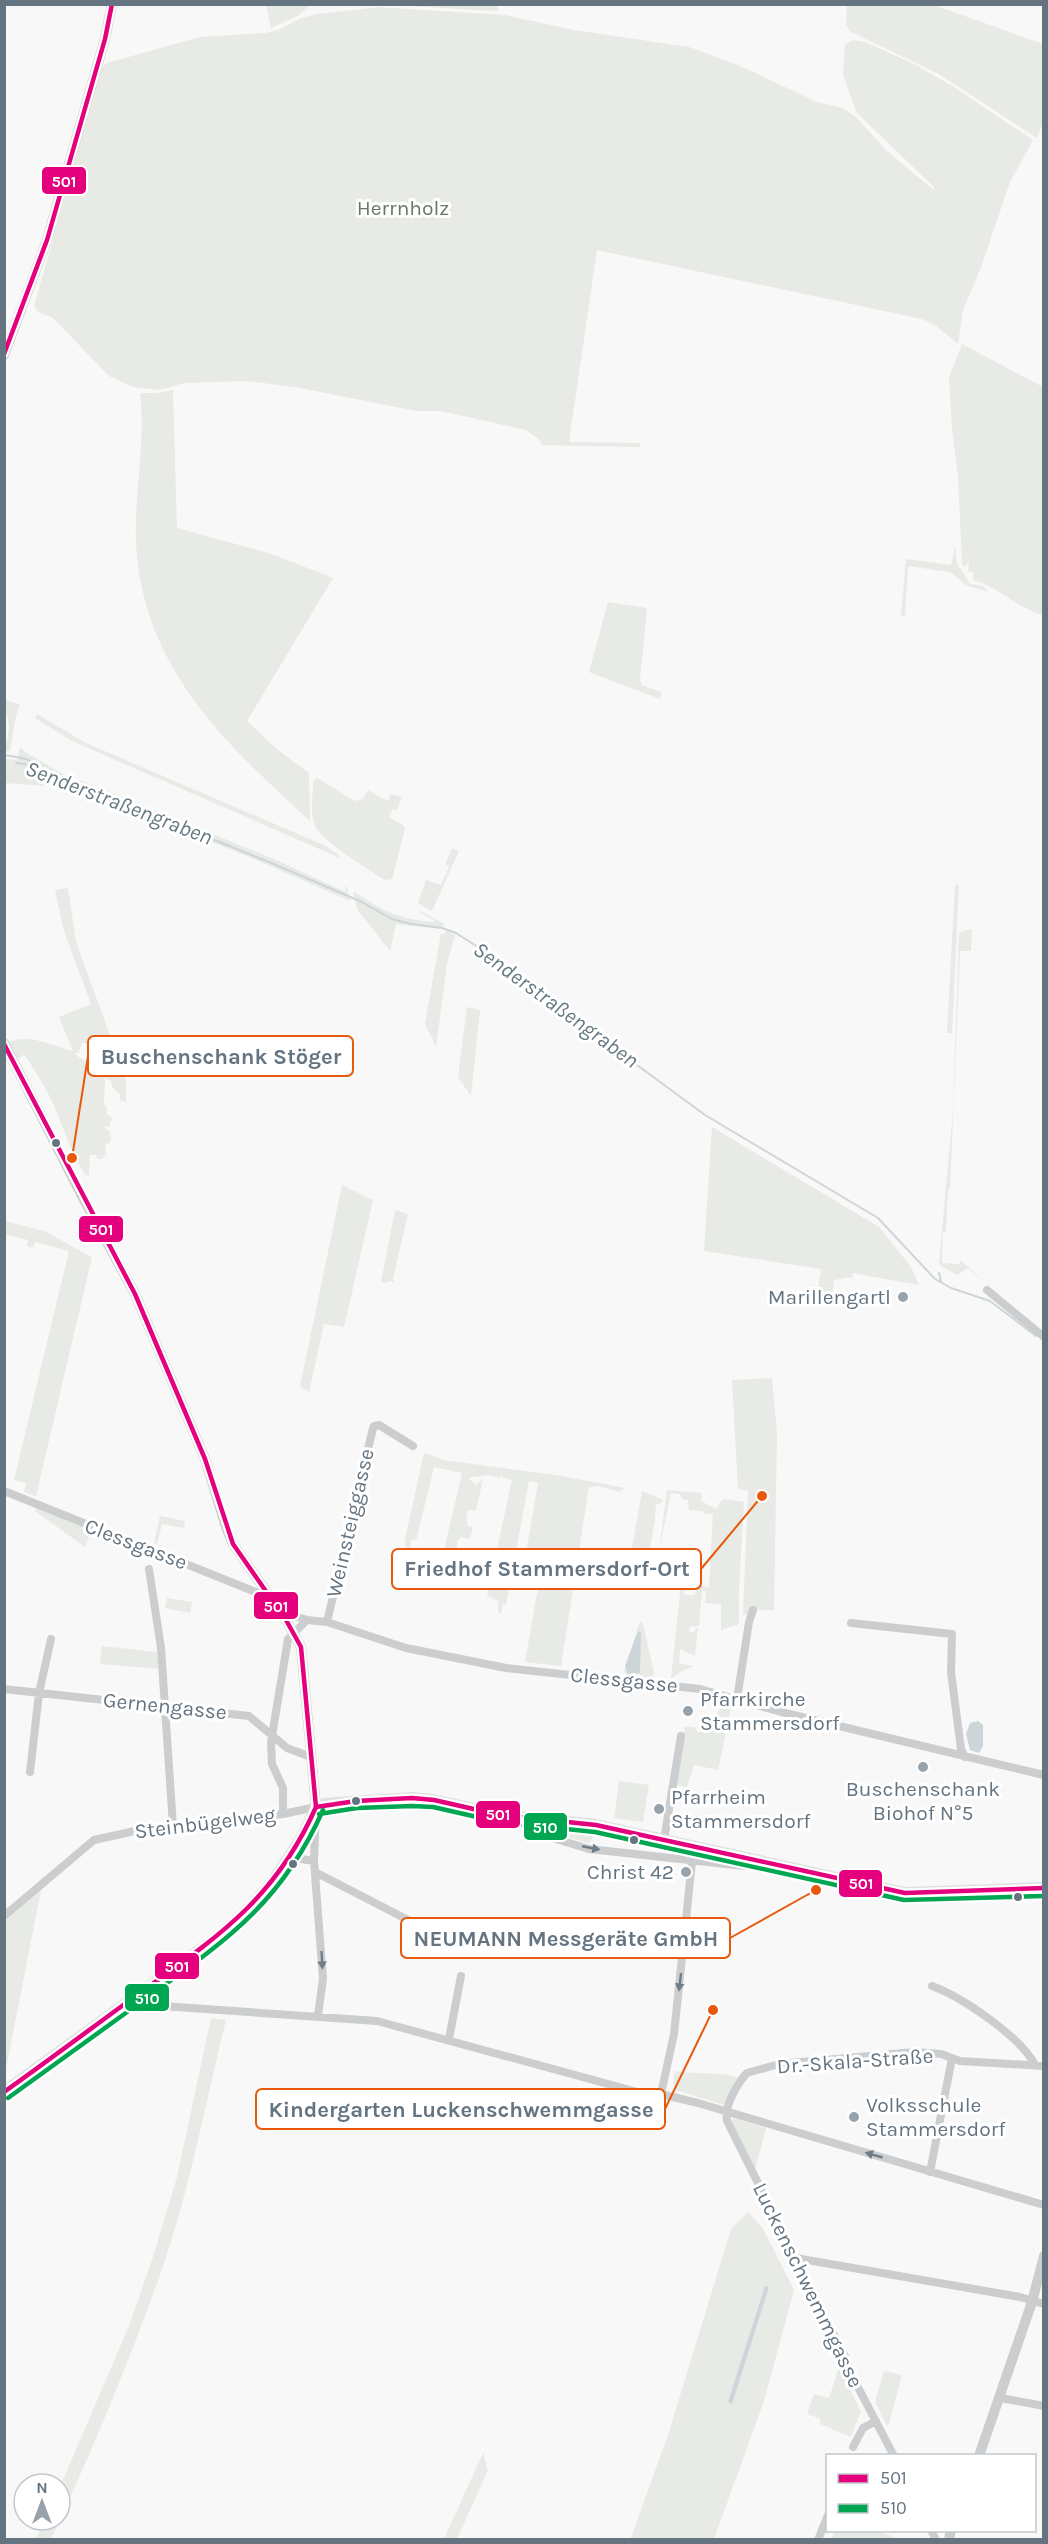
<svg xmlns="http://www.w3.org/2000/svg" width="1048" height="2544" viewBox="0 0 1048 2544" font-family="Karla,sans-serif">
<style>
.green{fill:#e7eae5}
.water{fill:#ced5d8}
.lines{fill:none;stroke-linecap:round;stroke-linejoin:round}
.stream{stroke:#ced5d8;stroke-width:2}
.minor{stroke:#cbcdce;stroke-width:8}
.tertiary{stroke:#cbcdce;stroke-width:10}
.secondary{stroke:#dfe0e1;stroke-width:12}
.bus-1-casing{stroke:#fff;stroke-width:9}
.bus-2-casing{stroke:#fff;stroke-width:9}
.bus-1{stroke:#e5007d;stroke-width:4.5}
.bus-2{stroke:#00a651;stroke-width:4.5}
.oneway{fill:#6f7d89}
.bus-dot{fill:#657481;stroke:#fff;stroke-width:2}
.poi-dot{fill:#98a2ab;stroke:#fff;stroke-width:2}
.labels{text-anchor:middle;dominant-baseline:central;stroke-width:6;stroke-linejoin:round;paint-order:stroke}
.park-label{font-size:21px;fill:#677964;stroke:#fff}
.poi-label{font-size:21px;fill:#657481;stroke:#fff;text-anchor:start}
.street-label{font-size:21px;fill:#657481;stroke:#fff}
.water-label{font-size:22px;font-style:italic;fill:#657982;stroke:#fff}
.leader{fill:none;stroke:#e8590c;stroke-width:2}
.callout-dot{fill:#e8590c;stroke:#fff;stroke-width:2}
.callout{fill:#fff;stroke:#e8590c;stroke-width:2}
.callout-label{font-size:22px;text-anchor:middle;font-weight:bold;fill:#657481}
.line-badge{stroke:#fff;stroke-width:2}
.badge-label{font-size:16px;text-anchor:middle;font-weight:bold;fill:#fff}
</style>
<rect width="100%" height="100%" fill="#f8f8f8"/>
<path class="green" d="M 498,4 L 498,11 L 392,5 L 392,4 Z
M 266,5 L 266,4 L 310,5 L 298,16 L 271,28 Z
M 847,5 L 934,5 L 1043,44 L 1043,122 L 1037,138 L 937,73 L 851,32 L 846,25 Z
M 379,7 L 505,15 L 574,30 L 689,47 L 736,64 L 817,102 L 843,108 L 857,118 L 888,152 L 934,190 L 934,187 L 857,113 L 843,75 L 845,45 L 853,40 L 865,42 L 914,64 L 954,87 L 1033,140 L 1010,182 L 980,270 L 963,310 L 958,344 L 935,325 L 922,319 L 597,250 L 569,442 L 640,443 L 640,447 L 541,445 L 541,441 L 526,430 L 441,411 L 416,411 L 300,388 L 248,381 L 184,383 L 160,390 L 133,387 L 109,376 L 53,318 L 38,312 L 34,306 L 102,67 L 107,63 L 200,37 L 265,33 L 278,30 L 301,18 L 318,14 Z
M 962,344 L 1043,387 L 1043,615 C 1017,608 999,588 974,580 L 972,571 L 968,572 L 969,562 L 964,567 L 962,562 L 958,477 L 952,430 L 949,377 Z
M 173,390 L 177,528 L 272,554 L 333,578 L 247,721 L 278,750 L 309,773 L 310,821 C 224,742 143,668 136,543 C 134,493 146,443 140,393 L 156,393 Z
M 955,547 L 957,563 L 970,584 L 983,586 L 989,592 L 966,585 L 950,572 L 908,566 L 905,617 L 901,616 L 906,559 L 951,565 Z
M 608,602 L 647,608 L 640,680 L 642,685 L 661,692 L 660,699 L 589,672 Z
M 4,699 L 20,705 C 13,719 14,736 10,751 L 5,751 C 6,742 11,729 8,719 C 6,712 5,707 4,699 Z
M 37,714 L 86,743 L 326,846 L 339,855 L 340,858 L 72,741 L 35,718 Z
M 20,747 L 25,752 L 72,779 L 85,782 L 276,860 L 346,892 L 345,886 L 347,887 L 350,901 L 247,856 L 109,801 L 48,786 L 5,783 L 5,759 L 17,760 Z
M 317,778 L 355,801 L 363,799 L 368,790 L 388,801 L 391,794 L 402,797 L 397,810 L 393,809 L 389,817 L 404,826 L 405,829 L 392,879 L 384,880 C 368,868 319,841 314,823 C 310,810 313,794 313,781 Z
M 452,848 L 459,851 L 432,911 L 418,903 L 426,880 L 441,885 L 449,867 L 445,864 Z
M 955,885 L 959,885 L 952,1033 L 947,1033 Z
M 68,888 L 76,942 L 123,1071 L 98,1061 L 100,1055 L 93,1053 L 94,1050 L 89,1047 L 90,1044 L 82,1043 L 78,1053 L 74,1053 L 80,1058 L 126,1078 L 126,1102 L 120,1100 L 120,1094 L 113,1088 L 111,1081 L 105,1078 L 104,1104 L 107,1108 L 107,1114 L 112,1118 L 109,1127 L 103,1126 L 109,1131 L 111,1139 L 109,1143 L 105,1144 L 106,1154 L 102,1159 L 97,1159 L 96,1155 L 90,1155 L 89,1175 L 86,1176 C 73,1156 65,1134 57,1112 C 48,1091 36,1072 24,1054 L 19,1059 L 13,1054 L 8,1042 C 30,1033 52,1046 73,1051 L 59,1017 L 91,1004 L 64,931 L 55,890 Z
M 353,891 C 382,911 400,920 436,922 L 419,912 L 421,911 L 444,924 L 442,929 L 396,924 L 390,951 L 357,909 Z
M 972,929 L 971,951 L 960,951 L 950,1189 L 948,1190 L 946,1232 L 943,1232 L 942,1263 L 960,1264 L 960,1260 L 986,1283 L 967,1268 L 958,1275 L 942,1267 L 939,1263 L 953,1111 L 959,934 L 962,931 Z
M 446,931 L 455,935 L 447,964 L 436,1047 L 425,1024 L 441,933 L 444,934 Z
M 467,1007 L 480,1010 L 471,1096 L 458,1077 Z
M 129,1035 L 138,1066 L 129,1069 L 119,1038 Z
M 712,1127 L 879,1227 L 911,1267 L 919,1285 L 853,1273 L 853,1277 L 834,1280 L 832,1297 L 817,1295 L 821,1269 L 704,1251 Z
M 342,1185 L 373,1200 L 344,1327 L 324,1324 L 309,1392 L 300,1386 Z
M 395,1210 L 408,1214 L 393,1279 L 395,1283 L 390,1281 L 386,1283 L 381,1282 Z
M 5,1221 L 44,1231 L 92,1257 L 36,1496 L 24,1492 L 26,1483 L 14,1480 L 69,1251 L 35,1242 L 33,1248 L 27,1246 L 28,1240 L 5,1234 Z
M 772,1378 L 777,1433 L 774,1610 L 751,1610 L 748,1615 L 743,1614 L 748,1491 L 738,1489 L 732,1380 Z
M 424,1453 L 443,1460 L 556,1475 L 625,1488 L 620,1492 L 598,1486 L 589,1487 L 561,1666 L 525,1662 L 539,1582 L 522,1576 L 538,1483 L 529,1481 L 506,1605 L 503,1604 L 501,1614 L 498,1612 L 498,1601 L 487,1596 L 512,1480 L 501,1477 L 501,1475 L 498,1480 L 498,1477 L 489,1475 L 468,1478 L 476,1485 L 483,1479 L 476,1510 L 469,1510 L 466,1515 L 468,1526 L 473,1527 L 470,1539 L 461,1537 L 457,1542 L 458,1554 L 451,1584 L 437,1580 L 462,1473 L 434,1467 L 416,1541 L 414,1539 L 411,1541 L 410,1548 L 406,1547 L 405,1539 Z
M 667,1490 L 702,1493 L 701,1501 L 716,1509 L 723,1499 L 744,1502 L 739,1589 L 739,1624 L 721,1630 L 721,1604 L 705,1603 L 706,1591 L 702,1590 L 699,1626 L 690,1627 L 689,1632 L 694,1632 L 696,1628 L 698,1628 L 695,1656 L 680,1649 L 679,1663 L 694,1666 L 680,1672 L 671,1679 L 681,1583 L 684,1595 L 695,1595 L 697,1584 L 709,1588 L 713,1514 L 703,1513 L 703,1511 L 689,1510 L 688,1500 L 682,1499 L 680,1494 L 671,1493 L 659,1551 Z
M 642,1491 L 663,1500 L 662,1503 L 656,1504 L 655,1519 L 643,1590 L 625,1587 Z
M 36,1508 L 92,1530 L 85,1547 L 35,1511 Z
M 160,1516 L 185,1521 L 184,1528 L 162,1524 L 157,1544 L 154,1543 Z
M 167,1598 L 192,1602 L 190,1613 L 165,1608 Z
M 640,1621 L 643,1623 L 654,1673 L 652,1678 L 627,1675 L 624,1672 Z
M 102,1646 L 157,1652 L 159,1669 L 100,1664 Z
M 729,1702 L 732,1703 L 718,1770 L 694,1765 L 687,1787 L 675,1785 L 685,1727 L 694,1727 L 698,1732 L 706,1731 L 708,1721 Z
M 619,1781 L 649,1785 L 643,1822 L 614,1818 Z
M 550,1825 L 593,1830 L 591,1842 L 588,1843 L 554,1833 Z
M 41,1890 L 5,2074 L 5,1930 L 7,1918 Z
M 211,2018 L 226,2020 C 205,2105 189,2193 160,2275 C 128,2365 91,2453 51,2539 L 36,2539 L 45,2520 L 60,2520 L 60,2487 L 129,2326 L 152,2260 L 177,2177 Z
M 675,2071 C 690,2074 729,2072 738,2078 L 727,2106 L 676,2090 L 673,2084 Z
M 733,2118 L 766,2128 L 755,2170 L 731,2121 Z
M 748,2212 L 762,2227 L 794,2290 L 764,2401 L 714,2539 L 630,2540 L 668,2435 L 731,2229 Z
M 839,2367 L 861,2411 L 851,2437 L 820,2424 L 821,2419 L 807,2414 L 814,2394 L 829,2398 Z
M 884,2371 L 902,2375 L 888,2427 L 875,2402 Z
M 483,2453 L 488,2470 L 457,2539 L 444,2539 Z
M 835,2530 L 879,2531 L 896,2538 L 895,2540 L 831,2539 Z"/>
<path class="water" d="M 638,1631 L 641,1632 L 640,1673 L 628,1674 L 625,1666 Z
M 978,1721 L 983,1725 L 983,1746 L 979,1753 L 970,1750 L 966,1734 L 970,1723 Z
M 765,2286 L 769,2287 L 732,2404 L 728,2402 Z"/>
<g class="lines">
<path class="stream" d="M 4,755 C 18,757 34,759 43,769
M 16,763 L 30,765 L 74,786 L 107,796 L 276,865 L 362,902 L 392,919 L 411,924 L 442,928 L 456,933 L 515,971 L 554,1004 L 705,1115 L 878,1218 L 935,1279 L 951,1288 L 990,1301 L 1036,1336
M 939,1273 L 941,1282"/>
<path class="minor" d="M 987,1290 L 1044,1337
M 4,1491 L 268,1597
M 149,1569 L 161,1648 L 173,1826
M 279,1611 L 307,1620 L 327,1622 L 406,1648 L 506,1668 L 700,1689 L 785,1713 L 1044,1775
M 327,1622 L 373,1428 L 374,1426 L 379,1425 L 413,1446
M 851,1623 L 952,1634 L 951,1672 L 961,1749 L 965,1757
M 4,1689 L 249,1716 L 287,1748 L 311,1757
M 737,1699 L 749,1622 L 753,1610
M 30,1772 L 39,1693 L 51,1639
M 283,1814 L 283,1788 L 272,1764 L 271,1742 L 288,1639 L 307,1620
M 528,1821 L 540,1826 L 556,1839 L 589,1849 L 744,1866 L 759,1862
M 664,1840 L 681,1736
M 289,1857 L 314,1861
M 315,1872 L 412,1922 L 470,1936
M 4,1916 L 94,1840 L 135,1831 L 283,1814 L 316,1807 L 314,1861 L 323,1979 L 318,2015
M 932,1986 C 962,1997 1021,2037 1035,2065
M 129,2002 L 133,2004 L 377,2021 L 641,2093 L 661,2094 L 698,2103 L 1044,2205
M 449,2039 L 461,1976
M 661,2094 L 674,2034 L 692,1862
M 930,2172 L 952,2058
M 790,2257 L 1020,2297 L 1044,2304
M 1001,2398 L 1044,2406
M 853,2447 L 863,2428 L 876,2421
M 894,2456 L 850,2372 L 846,2358 L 829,2325 L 786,2249 L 769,2205 L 727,2121 C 724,2106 737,2084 747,2073 L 779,2064 L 915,2052 L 941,2054 L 960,2061 L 1044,2066
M 931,2530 L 936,2540
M 818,2540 L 828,2515"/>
<path class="tertiary" d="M 4,355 L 47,240 L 105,39 L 112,4
M 4,1043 L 81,1194 L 135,1294 L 205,1459 L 226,1527 L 233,1544 L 286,1620 L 301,1647 L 316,1807
M 979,2456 L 1032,2302 L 1044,2256
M 949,2540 L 951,2530"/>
<path class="secondary" d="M 4,2092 L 219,1936 L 252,1905 L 271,1884 L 289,1857 L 304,1834 L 316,1807 L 324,1804 L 412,1798 L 434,1800 L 500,1815 L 596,1825 L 905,1893 L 1044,1888"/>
<defs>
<path id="bus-1" d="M 4,354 L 47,240 L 105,39 L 112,4
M 4,1044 L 135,1294 L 205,1459 L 233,1544 L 286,1620 L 301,1647 L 316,1807
M 316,1807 L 356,1801 L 412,1798 L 434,1800 L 500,1815 L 596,1825 L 905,1893 L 1044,1888
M 4,2092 C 49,2060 93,2027 137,1995 C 216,1938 275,1900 316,1807"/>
<path id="bus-2" d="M 319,1814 L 357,1808 L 412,1806 L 433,1807 L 499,1822 L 595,1832 L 904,1900 L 1044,1896
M 8,2098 C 53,2066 97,2034 141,2002 C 222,1943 281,1905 323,1810"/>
</defs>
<use href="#bus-1" class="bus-1-casing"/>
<use href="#bus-2" class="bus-2-casing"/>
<use href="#bus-1" class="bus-1"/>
<use href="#bus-2" class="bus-2"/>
</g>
<defs><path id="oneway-solid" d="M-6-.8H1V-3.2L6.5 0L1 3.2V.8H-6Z" transform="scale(1.5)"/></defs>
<g class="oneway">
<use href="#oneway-solid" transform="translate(591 1848) rotate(11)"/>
<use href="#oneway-solid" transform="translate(322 1960) rotate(87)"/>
<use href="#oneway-solid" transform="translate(680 1982) rotate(97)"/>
<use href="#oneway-solid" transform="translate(874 2155) rotate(-164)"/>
</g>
<g class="bus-dot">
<circle cx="56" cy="1143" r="5"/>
<circle cx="356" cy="1801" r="5"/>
<circle cx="634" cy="1840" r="5"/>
<circle cx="293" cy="1864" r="5"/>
<circle cx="1018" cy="1897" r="5"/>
</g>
<g class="poi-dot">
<circle cx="903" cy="1297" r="6"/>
<circle cx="688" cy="1711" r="6"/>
<circle cx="923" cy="1767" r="6"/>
<circle cx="659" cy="1809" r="6"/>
<circle cx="686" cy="1872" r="6"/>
<circle cx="854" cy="2117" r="6"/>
</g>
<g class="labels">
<g class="park-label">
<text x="403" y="208">Herrnholz</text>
</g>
<g class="poi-label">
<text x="891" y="1297" text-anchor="end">Marillengartl</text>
<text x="700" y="1699">Pfarrkirche<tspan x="700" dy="24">Stammersdorf</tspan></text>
<text x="923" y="1789" text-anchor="middle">Buschenschank<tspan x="923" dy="24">Biohof N°5</tspan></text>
<text x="671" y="1797">Pfarrheim<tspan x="671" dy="24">Stammersdorf</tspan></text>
<text x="674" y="1872" text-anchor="end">Christ 42</text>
<text x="866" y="2105">Volksschule<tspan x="866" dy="24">Stammersdorf</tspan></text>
</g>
<g class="street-label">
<text transform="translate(350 1523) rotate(-77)">Weinsteiggasse</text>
<text transform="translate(136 1544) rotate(21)">Clessgasse</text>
<text transform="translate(624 1680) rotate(6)">Clessgasse</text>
<text transform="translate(165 1706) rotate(6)">Gernengasse</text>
<text transform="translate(205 1823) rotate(-7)">Steinbügelweg</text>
<text transform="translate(855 2061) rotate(-4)">Dr.-Skala-Straße</text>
<text transform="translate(808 2285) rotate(64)">Luckenschwemmgasse</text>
</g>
<g class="water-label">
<text transform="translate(119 803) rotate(21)">Senderstraßengraben</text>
<text transform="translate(556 1005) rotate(36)">Senderstraßengraben</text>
</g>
</g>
<path class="leader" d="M72 1158L88 1056M762 1496L701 1569M816 1890L730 1938M713 2010L665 2109"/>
<g class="callout-dot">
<circle cx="72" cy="1158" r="6"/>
<circle cx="762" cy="1496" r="6"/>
<circle cx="816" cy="1890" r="6"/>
<circle cx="713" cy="2010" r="6"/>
</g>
<g class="callout">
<rect x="88" y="1036" width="265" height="40" rx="6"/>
<rect x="392" y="1549" width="309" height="40" rx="6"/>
<rect x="401" y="1918" width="329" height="40" rx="6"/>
<rect x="256" y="2089" width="409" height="40" rx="6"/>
</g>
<g class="callout-label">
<text x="221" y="1064">Buschenschank Stöger</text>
<text x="547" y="1576">Friedhof Stammersdorf-Ort</text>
<text x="566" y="1946">NEUMANN Messgeräte GmbH</text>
<text x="461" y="2117">Kindergarten Luckenschwemmgasse</text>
</g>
<g class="line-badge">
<rect x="41" y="166" width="46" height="29" rx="6" fill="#e5007d"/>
<rect x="78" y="1215" width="46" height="28" rx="6" fill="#e5007d"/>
<rect x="253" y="1591" width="46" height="29" rx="6" fill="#e5007d"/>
<rect x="475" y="1800" width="46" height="29" rx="6" fill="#e5007d"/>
<rect x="523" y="1812" width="45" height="29" rx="6" fill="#00a651"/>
<rect x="838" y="1869" width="45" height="29" rx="6" fill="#e5007d"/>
<rect x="154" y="1952" width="46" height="28" rx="6" fill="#e5007d"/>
<rect x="124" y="1983" width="46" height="29" rx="6" fill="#00a651"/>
</g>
<g class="badge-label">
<text x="64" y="187">501</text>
<text x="101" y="1235">501</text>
<text x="276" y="1612">501</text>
<text x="498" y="1820">501</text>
<text x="545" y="1833">510</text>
<text x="861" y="1889">501</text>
<text x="177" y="1972">501</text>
<text x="147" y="2004">510</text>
</g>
<rect width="1048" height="2544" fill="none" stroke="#657481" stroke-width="12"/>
<rect x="826" y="2454" width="210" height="78" fill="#ffffff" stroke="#c1c7cd" stroke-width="1.5"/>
<rect x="838" y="2474" width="30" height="9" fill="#e5007d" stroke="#c1c7cd" stroke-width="1.5"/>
<text x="880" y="2484" font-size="18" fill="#657481">501</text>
<rect x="838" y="2504" width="30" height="9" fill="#00a651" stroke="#c1c7cd" stroke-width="1.5"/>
<text x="880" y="2514" font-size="18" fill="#657481">510</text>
<g transform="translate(42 2502)"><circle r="28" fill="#ffffff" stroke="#c1c7cd" stroke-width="1.5"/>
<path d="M0-4.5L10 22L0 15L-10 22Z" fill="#98a2ab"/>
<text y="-9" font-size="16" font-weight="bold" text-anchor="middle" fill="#657481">N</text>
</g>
</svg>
